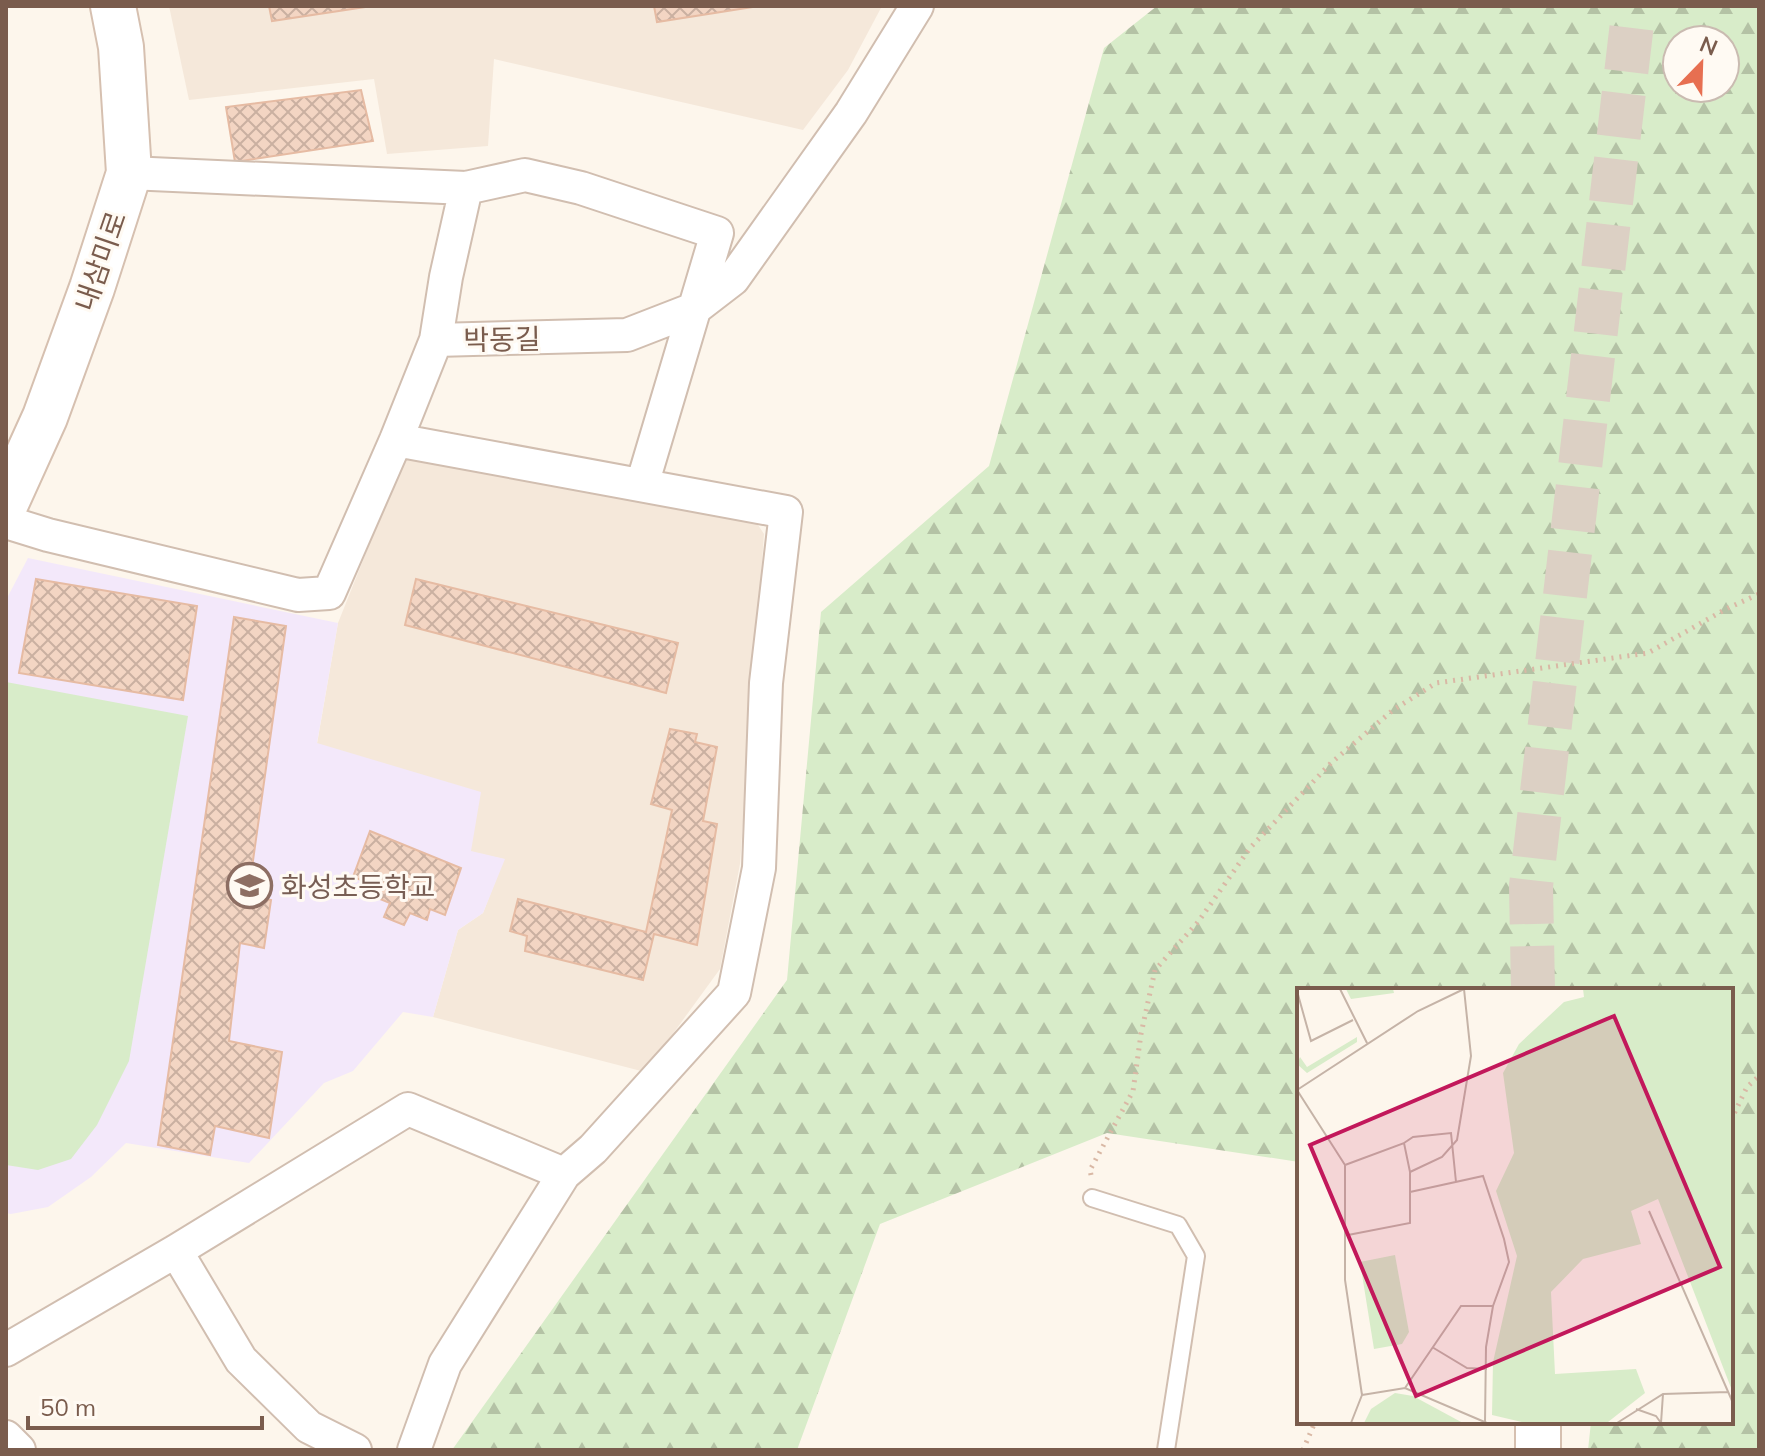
<svg xmlns="http://www.w3.org/2000/svg" width="1765" height="1456" viewBox="0 0 1765 1456" font-family="Mulish,'Noto Sans KR',sans-serif">
<style>
.residential{fill:#f5e8da}
.education{fill:#f3e8fa}
.forest{fill:url(#forest-firs);fill-rule:evenodd}
.garden{fill:#d8ecc9}
.building{fill:url(#building-cross-hatch);stroke:#e6bba3;stroke-width:2}
.lines{fill:none;stroke-linecap:round;stroke-linejoin:round}
.secondary-tunnel{stroke:#dcd0c4;stroke-width:44;stroke-dasharray:44 22;stroke-linecap:butt}
.lane-casing{stroke:#d1beb0;stroke-width:20}
.street-casing{stroke:#d1beb0;stroke-width:36}
.secondary-casing{stroke:#d6c0b0;stroke-width:48}
.path{stroke:#d9b8a5;stroke-width:5;stroke-dasharray:2 6;stroke-linecap:butt}
.lane{stroke:#fff;stroke-width:16}
.street{stroke:#fff;stroke-width:32}
.secondary{stroke:#fff;stroke-width:44}
.labels{text-anchor:middle;dominant-baseline:central;stroke-width:6;stroke-linejoin:round;paint-order:stroke}
.street-label{font-size:28px;fill:#7a5c4d;stroke:#fffaf3}
.education-label{font-size:28px;fill:#785e54;stroke:#fffaf3;text-anchor:start}
.inset-road{fill:none;stroke:#c5b3a7;stroke-width:2}
.view{fill:#c2185b;fill-opacity:0.15;stroke:#c2185b;stroke-width:4}
.inset-edge{fill:none;stroke:#7a5c4d;stroke-width:4}
</style>
<defs>
<pattern id="forest-firs" width="22" height="20" patternUnits="userSpaceOnUse" patternTransform="scale(2)"><rect width="22" height="20" fill="#d8ecc9"/><path d="M5 1l3.5 6h-7zM16 11l3.5 6h-7z" fill="#b4c2a5"/></pattern>
<pattern id="building-cross-hatch" width="8" height="8" patternUnits="userSpaceOnUse" patternTransform="scale(2)"><rect width="8" height="8" fill="#f3d5c3"/><path d="M0 0l8 8M0 8l8-8" fill="none" stroke="#cab0a1"/></pattern>
</defs>
<rect width="100%" height="100%" fill="#fdf6ec"/>
<path class="residential" d="M 169,6 L 882,6 L 848,70 L 803,130 L 494,59 L 488,146 L 387,154 L 374,79 L 189,100 Z
M 404,458 L 754,519 L 764,534 L 740,864 L 720,969 L 645,1072 L 433,1017 L 458,930 L 483,913 L 504,859 L 471,852 L 317,744 L 338,623 Z"/>
<path class="education" d="M 28,558 L 338,623 L 317,743 L 481,792 L 471,851 L 505,859 L 483,913 L 458,930 L 433,1017 L 403,1012 L 353,1071 L 324,1083 L 249,1163 L 126,1143 L 91,1177 L 48,1207 L 11,1214 L 6,1213 L 6,600 Z"/>
<path class="forest" d="M 1157,6 L 1759,6 L 1759,1450 L 1588,1450 L 1591,1422 L 1731,1422 L 1731,990 L 1299,990 L 1299,1162 L 1107,1133 L 880,1224 L 797,1450 L 452,1450 L 787,980 L 821,612 L 989,466 L 1104,48 ZM 1677,40 L 1725,40 L 1725,88 L 1677,88 Z"/>
<path class="garden" d="M 6,682 L 188,716 L 129,1061 L 97,1125 L 71,1159 L 38,1170 L 6,1165 Z"/>
<path class="building" d="M 269,6 L 372,6 L 272,21 Z
M 654,6 L 759,6 L 657,22 Z
M 361,90 L 373,141 L 235,162 L 226,107 Z
M 36,579 L 197,606 L 183,700 L 19,673 Z
M 416,579 L 678,643 L 666,693 L 405,625 Z
M 234,617 L 286,626 L 248,896 L 271,900 L 264,948 L 240,943 L 229,1041 L 282,1052 L 269,1138 L 215,1126 L 210,1155 L 158,1145 Z
M 670,729 L 697,734 L 695,742 L 717,747 L 703,821 L 717,824 L 697,945 L 654,934 L 643,980 L 525,951 L 527,936 L 510,931 L 518,899 L 646,932 L 672,810 L 651,804 Z
M 370,831 L 461,868 L 445,915 L 430,909 L 427,920 L 410,913 L 404,925 L 384,917 L 390,903 L 375,897 L 379,887 L 353,877 Z"/>
<g class="lines">
<path class="secondary-tunnel" d="M 1533,990 L 1531,886 L 1634,6"/>
<defs>
<path id="lane" d="M 1092,1198 L 1178,1225 L 1196,1256 L 1166,1450"/>
<path id="street" d="M 129,173 L 466,188 L 446,277 L 436,340
M 466,188 L 525,175 L 581,188 L 717,233 L 642,485
M 396,440 L 786,512 L 766,683 L 759,868 L 734,993 L 593,1149 L 564,1174 L 445,1364 L 414,1450
M 6,522 L 48,535 L 298,595 L 329,593 L 396,440 L 436,340 L 627,335 L 694,309 L 733,279 L 851,113 L 917,6
M 176,1251 L 241,1360 L 309,1427 L 355,1450
M 6,1350 L 176,1251 L 408,1109 L 564,1174
M 6,1437 L 19,1450"/>
<path id="secondary" d="M 6,503 L 45,417 L 92,288 L 129,173 L 121,47 L 113,6
M 1538,1422 L 1538,1450"/>
</defs>
<use href="#lane" class="lane-casing"/>
<use href="#street" class="street-casing"/>
<use href="#secondary" class="secondary-casing"/>
<path class="path" d="M 1731,1120 L 1747,1087 L 1759,1076
M 1091,1175 L 1090,1170 L 1133,1091 L 1141,1034 L 1155,970 L 1198,922 L 1250,848 L 1331,763 L 1393,710 L 1436,683 L 1648,653 L 1726,609 L 1759,594
M 1303,1450 L 1315,1422"/>
<use href="#lane" class="lane"/>
<use href="#street" class="street"/>
<use href="#secondary" class="secondary"/>
</g>
<defs>
<symbol id="school-ring" viewBox="-11 -11 22 22"><circle r="9.5" fill="#fffaf3" stroke="#8d6e63" stroke-width="1.5"/><path d="M0-5L7-2L0 1L-7-2ZM-4 1L0 2.5L4 1V4Q0 6-4 4Z" fill="#8d6e63"/></symbol>
</defs>
<g fill-rule="evenodd">
<use href="#school-ring" x="224" y="860" width="51" height="51"/>
</g>
<g class="labels">
<g class="street-label">
<text transform="translate(100 261) rotate(-71)">내삼미로</text>
<text transform="translate(502 339) rotate(-1)">박동길</text>
</g>
<g class="education-label">
<text x="281" y="886">화성초등학교</text>
</g>
</g>
<g transform="translate(1297 988)">
<rect width="436" height="436" fill="#fdf6ec"/>
<path d="M 60,49 L 60,54 L 10,85 L 0,76 L 3,69 L 10,79 Z" fill="#d8ecc9"/>
<path d="M 286,1 L 436,1 L 436,405 L 361,211 L 334,223 L 344,256 L 286,271 L 254,304 L 258,386 L 339,381 L 348,405 L 311,434 L 229,435 L 195,427 L 196,374 L 220,268 L 199,203 L 217,165 L 206,85 L 222,56 L 267,14 L 287,9 Z" fill="#d8ecc9"/>
<path d="M 98,405 L 116,408 L 166,435 L 67,435 L 74,421 Z" fill="#d8ecc9"/>
<path d="M 49,1 L 96,1 L 97,5 L 54,11 ZM 98,267 L 112,344 L 105,356 L 77,361 L 63,274 Z" fill="#d8ecc9"/>
<path class="inset-road" d="M 43,1 L 70,55M 0,3 L 14,53 L 56,32M 0,102 L 48,177 L 48,292 L 65,407 L 54,435M 0,102 L 121,23 L 167,1M 107,155 L 116,149 L 154,145 L 159,194M 48,177 L 107,155 L 113,184M 113,204 L 186,188 L 207,251 L 212,274 L 196,318 L 189,359 L 188,434M 352,223 L 436,415M 51,247 L 113,235 L 113,184 L 145,169 L 160,152 L 174,68 L 167,1M 135,359 L 170,380 L 190,381M 108,400 L 164,318 L 196,318M 65,407 L 108,400 L 190,435M 339,421 L 359,428 L 364,435M 320,435 L 366,406 L 431,404M 364,435 L 366,406"/>
<path class="view" d="M 317,28 L 423,279 L 119,408 L 13,157 Z"/>
<rect width="436" height="436" class="inset-edge"/>
</g>
<rect width="1765" height="1456" fill="none" stroke="#7a5c4d" stroke-width="16"/>
<g transform="translate(1701 64) rotate(23)"><circle r="38" fill="#fffaf3" stroke="#cabbb1" stroke-width="2"/>
<path d="M0-6L14 30L0 20L-14 30Z" fill="#e76f51"/>
<text y="-12" font-size="22" font-weight="bold" text-anchor="middle" fill="#7a5c4d">N</text>
</g>
<path d="M28 1416v12h234v-12" fill="none" stroke="#7a5c4d" stroke-width="4"/>
<text x="40" y="1416" font-size="24" fill="#7a5c4d" stroke="#fffaf3" stroke-width="6" paint-order="stroke">50 m</text>
</svg>
